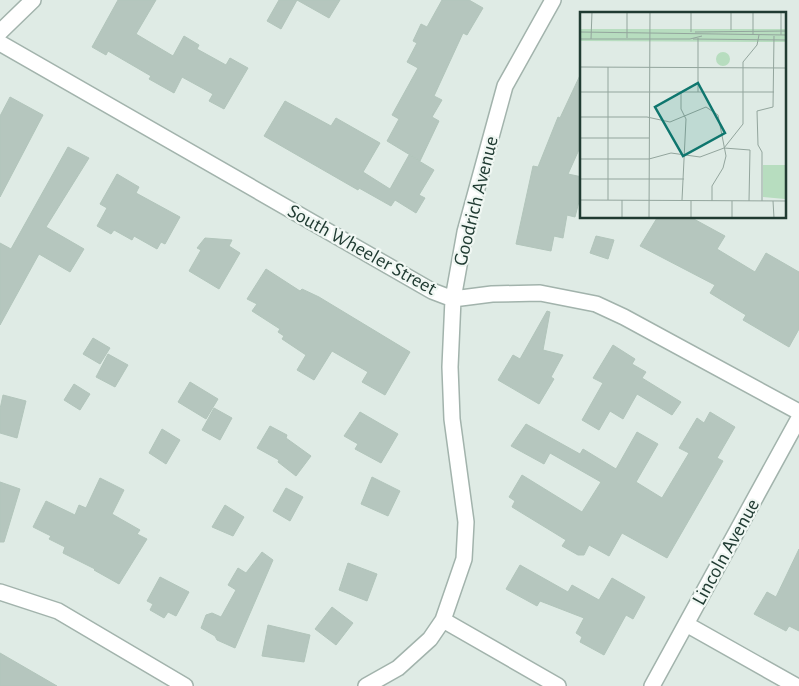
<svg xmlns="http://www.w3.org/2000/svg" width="799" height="686" viewBox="0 0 799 686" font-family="'Alegreya Sans',sans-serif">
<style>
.building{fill:#b5c6be;stroke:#b2c5bb}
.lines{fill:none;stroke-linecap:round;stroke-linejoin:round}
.minor-casing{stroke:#a2b3ac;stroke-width:18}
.minor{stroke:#fff;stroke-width:15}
.labels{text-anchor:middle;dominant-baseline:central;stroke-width:4.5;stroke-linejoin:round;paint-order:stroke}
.street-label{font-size:20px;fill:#203b32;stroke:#f0f7f3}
.inset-road{fill:none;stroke:#93a59d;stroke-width:1}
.view{fill:#0f766e;fill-opacity:0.15;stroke:#0f766e;stroke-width:2.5}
.inset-edge{fill:none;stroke:#203b32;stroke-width:2.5}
</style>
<rect width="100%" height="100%" fill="#dfebe5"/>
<path class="building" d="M 118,0 L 156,0 L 136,34 L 173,56 L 184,36 L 199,45 L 197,49 L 226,65 L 230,58 L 248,68 L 224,109 L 209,101 L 213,94 L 182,77 L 174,93 L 149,79 L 151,76 L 108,51 L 106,55 L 92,47 Z
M 279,0 L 340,0 L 329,18 L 297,0 L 281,29 L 267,21 Z
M 442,0 L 469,0 L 483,8 L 467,35 L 463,33 L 434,96 L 442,100 L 432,117 L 439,121 L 420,161 L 387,141 L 399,119 L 392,115 L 418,68 L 407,62 L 417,43 L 413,41 L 421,24 L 427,27 Z
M 582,71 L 582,143 L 568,174 L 582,177 L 582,190 L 575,217 L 567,215 L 563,238 L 554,236 L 551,251 L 516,244 L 533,166 L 538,167 L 558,117 L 560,118 Z
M 10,97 L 43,115 L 0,197 L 0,116 Z
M 285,101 L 331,126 L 336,118 L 380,143 L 363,172 L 390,189 L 409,155 L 434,170 L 419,195 L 425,198 L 416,213 L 395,200 L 391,206 L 359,188 L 358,190 L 264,136 Z
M 68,147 L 89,158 L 46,227 L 84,249 L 70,272 L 39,254 L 0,325 L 0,243 L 11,249 Z
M 117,174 L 139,187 L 136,193 L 180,217 L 165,244 L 161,242 L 157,249 L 134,236 L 132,240 L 114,230 L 111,234 L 97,226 L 107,208 L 100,204 Z
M 657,218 L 692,218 L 725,236 L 717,249 L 755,272 L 766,253 L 799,272 L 799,329 L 789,347 L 743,320 L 746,315 L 710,293 L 715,285 L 640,246 Z
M 596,236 L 614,240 L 608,259 L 590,253 Z
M 205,238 L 232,240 L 229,246 L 240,253 L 219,289 L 189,271 L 201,250 L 197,248 Z
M 266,269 L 300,291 L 302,289 L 319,297 L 410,352 L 385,395 L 362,382 L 368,372 L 332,351 L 314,380 L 297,370 L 306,355 L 282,339 L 284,336 L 278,332 L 280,329 L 252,311 L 257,304 L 247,299 Z
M 547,311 L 550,312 L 543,350 L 563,355 L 551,377 L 554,379 L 539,404 L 498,380 L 513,355 L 520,359 Z
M 93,338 L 110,348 L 100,364 L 83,354 Z
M 613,345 L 635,359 L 632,364 L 646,372 L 642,378 L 681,402 L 672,415 L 637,394 L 623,419 L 610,411 L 599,430 L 582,420 L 603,383 L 593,378 Z
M 108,354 L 128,365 L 115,387 L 96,377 Z
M 190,382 L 218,399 L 206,419 L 178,402 Z
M 74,384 L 90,394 L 80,410 L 64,400 Z
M 3,395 L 26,401 L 17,438 L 0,433 L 0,409 Z
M 214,408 L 232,418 L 220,440 L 202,430 Z
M 360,412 L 398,434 L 381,463 L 355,449 L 358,444 L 344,436 Z
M 710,412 L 735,427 L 717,458 L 723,461 L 667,558 L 622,533 L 609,556 L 589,545 L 584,555 L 578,555 L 562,546 L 566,540 L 512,507 L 515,501 L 509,497 L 522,475 L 582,512 L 601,482 L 550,453 L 544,464 L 511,446 L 526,424 L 580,454 L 583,449 L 616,469 L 637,432 L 658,444 L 636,482 L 662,498 L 689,453 L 679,448 L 697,418 L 704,423 Z
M 270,426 L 287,435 L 286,438 L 311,456 L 296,476 L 278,462 L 279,460 L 257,448 Z
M 162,429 L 180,440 L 166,464 L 149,453 Z
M 372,477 L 400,491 L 388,516 L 361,504 Z
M 100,478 L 124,490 L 112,514 L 140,530 L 137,534 L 147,539 L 119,584 L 94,570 L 95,569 L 63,553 L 65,547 L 49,539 L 51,536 L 33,527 L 46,501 L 75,515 L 79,505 L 86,508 Z
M 0,482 L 20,489 L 4,542 L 0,542 Z
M 286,488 L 303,497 L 290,521 L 273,511 Z
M 225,505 L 244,517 L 233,536 L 212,527 Z
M 799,549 L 799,631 L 789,626 L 786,631 L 754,614 L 767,592 L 776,597 Z
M 262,552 L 273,560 L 235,648 L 217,640 L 215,636 L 201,628 L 206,615 L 212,613 L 221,617 L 236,590 L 228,585 L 238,568 L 246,573 Z
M 348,563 L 377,574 L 367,601 L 339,590 Z
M 520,565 L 568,592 L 572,585 L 599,600 L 612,578 L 645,597 L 633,619 L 626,615 L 604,655 L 580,642 L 582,637 L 576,633 L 584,618 L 540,601 L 537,606 L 506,589 Z
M 160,577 L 189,592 L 176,616 L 168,612 L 164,618 L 150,610 L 153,604 L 147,601 Z
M 332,607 L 353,623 L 336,645 L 315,629 Z
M 268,625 L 310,635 L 304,662 L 262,656 Z
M 0,653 L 57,686 L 0,686 Z"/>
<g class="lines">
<defs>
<path id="minor" d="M 0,32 L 33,0
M 0,43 L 432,291 L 453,299 L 492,294 L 540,293 L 596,304 L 624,317 L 799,412
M 0,592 L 58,611 L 185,686
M 443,620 L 558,686
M 686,624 L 796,686
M 366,686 L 398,668 L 430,639 L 443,620 L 464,559 L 466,522 L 452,419 L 450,367 L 453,299 L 465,232 L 505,86 L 553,0
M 652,686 L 799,418"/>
</defs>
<use href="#minor" class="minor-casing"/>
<use href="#minor" class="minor"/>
</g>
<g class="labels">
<g class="street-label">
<text transform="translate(476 201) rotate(-76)">Goodrich Avenue</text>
<text transform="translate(362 250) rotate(29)">South Wheeler Street</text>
<text transform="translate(726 552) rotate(-61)">Lincoln Avenue</text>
</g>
</g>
<g transform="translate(580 12)">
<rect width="206" height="206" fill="#dfebe5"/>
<path d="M 0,17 L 206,17 L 206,30 L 0,29 ZM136 47a7 7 0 1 1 14 0a7 7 0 1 1-14 0ZM 183,153 L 206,153 L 206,186 L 205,170 L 205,187 L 183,185 Z" fill="#b7ddbf"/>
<path class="inset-road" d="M 151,0 L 151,18M 0,20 L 207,23M 111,20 L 111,0M 115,20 L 207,19M 173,23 L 173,0M 201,23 L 201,0M 47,26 L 47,0M 118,26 L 118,80M 0,27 L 110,27 L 122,24M 11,27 L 12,0M 113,27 L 207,28M 0,55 L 207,56M 28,55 L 28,188M 0,80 L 194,80M 101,80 L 101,97 L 106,107 L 102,188M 126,95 L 138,103 L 146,144 L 143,156 L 132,174 L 132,189M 0,105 L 67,105 L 90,110 L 126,95M 0,126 L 69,126M 144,136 L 163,112 L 163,50 L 177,33 L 179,23M 0,147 L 69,147 L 91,141 L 120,145 L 144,136 L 170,138 L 169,189M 0,167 L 104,167M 0,188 L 207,189M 42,188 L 42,206M 152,189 L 152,206M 182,189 L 182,140 L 178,133 L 177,99 L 193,95 L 194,24M 193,189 L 194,206M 69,206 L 70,0M 111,206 L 111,189"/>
<path class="view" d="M 118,71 L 145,121 L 103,144 L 75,95 Z"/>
<rect width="206" height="206" class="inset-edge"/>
</g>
</svg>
